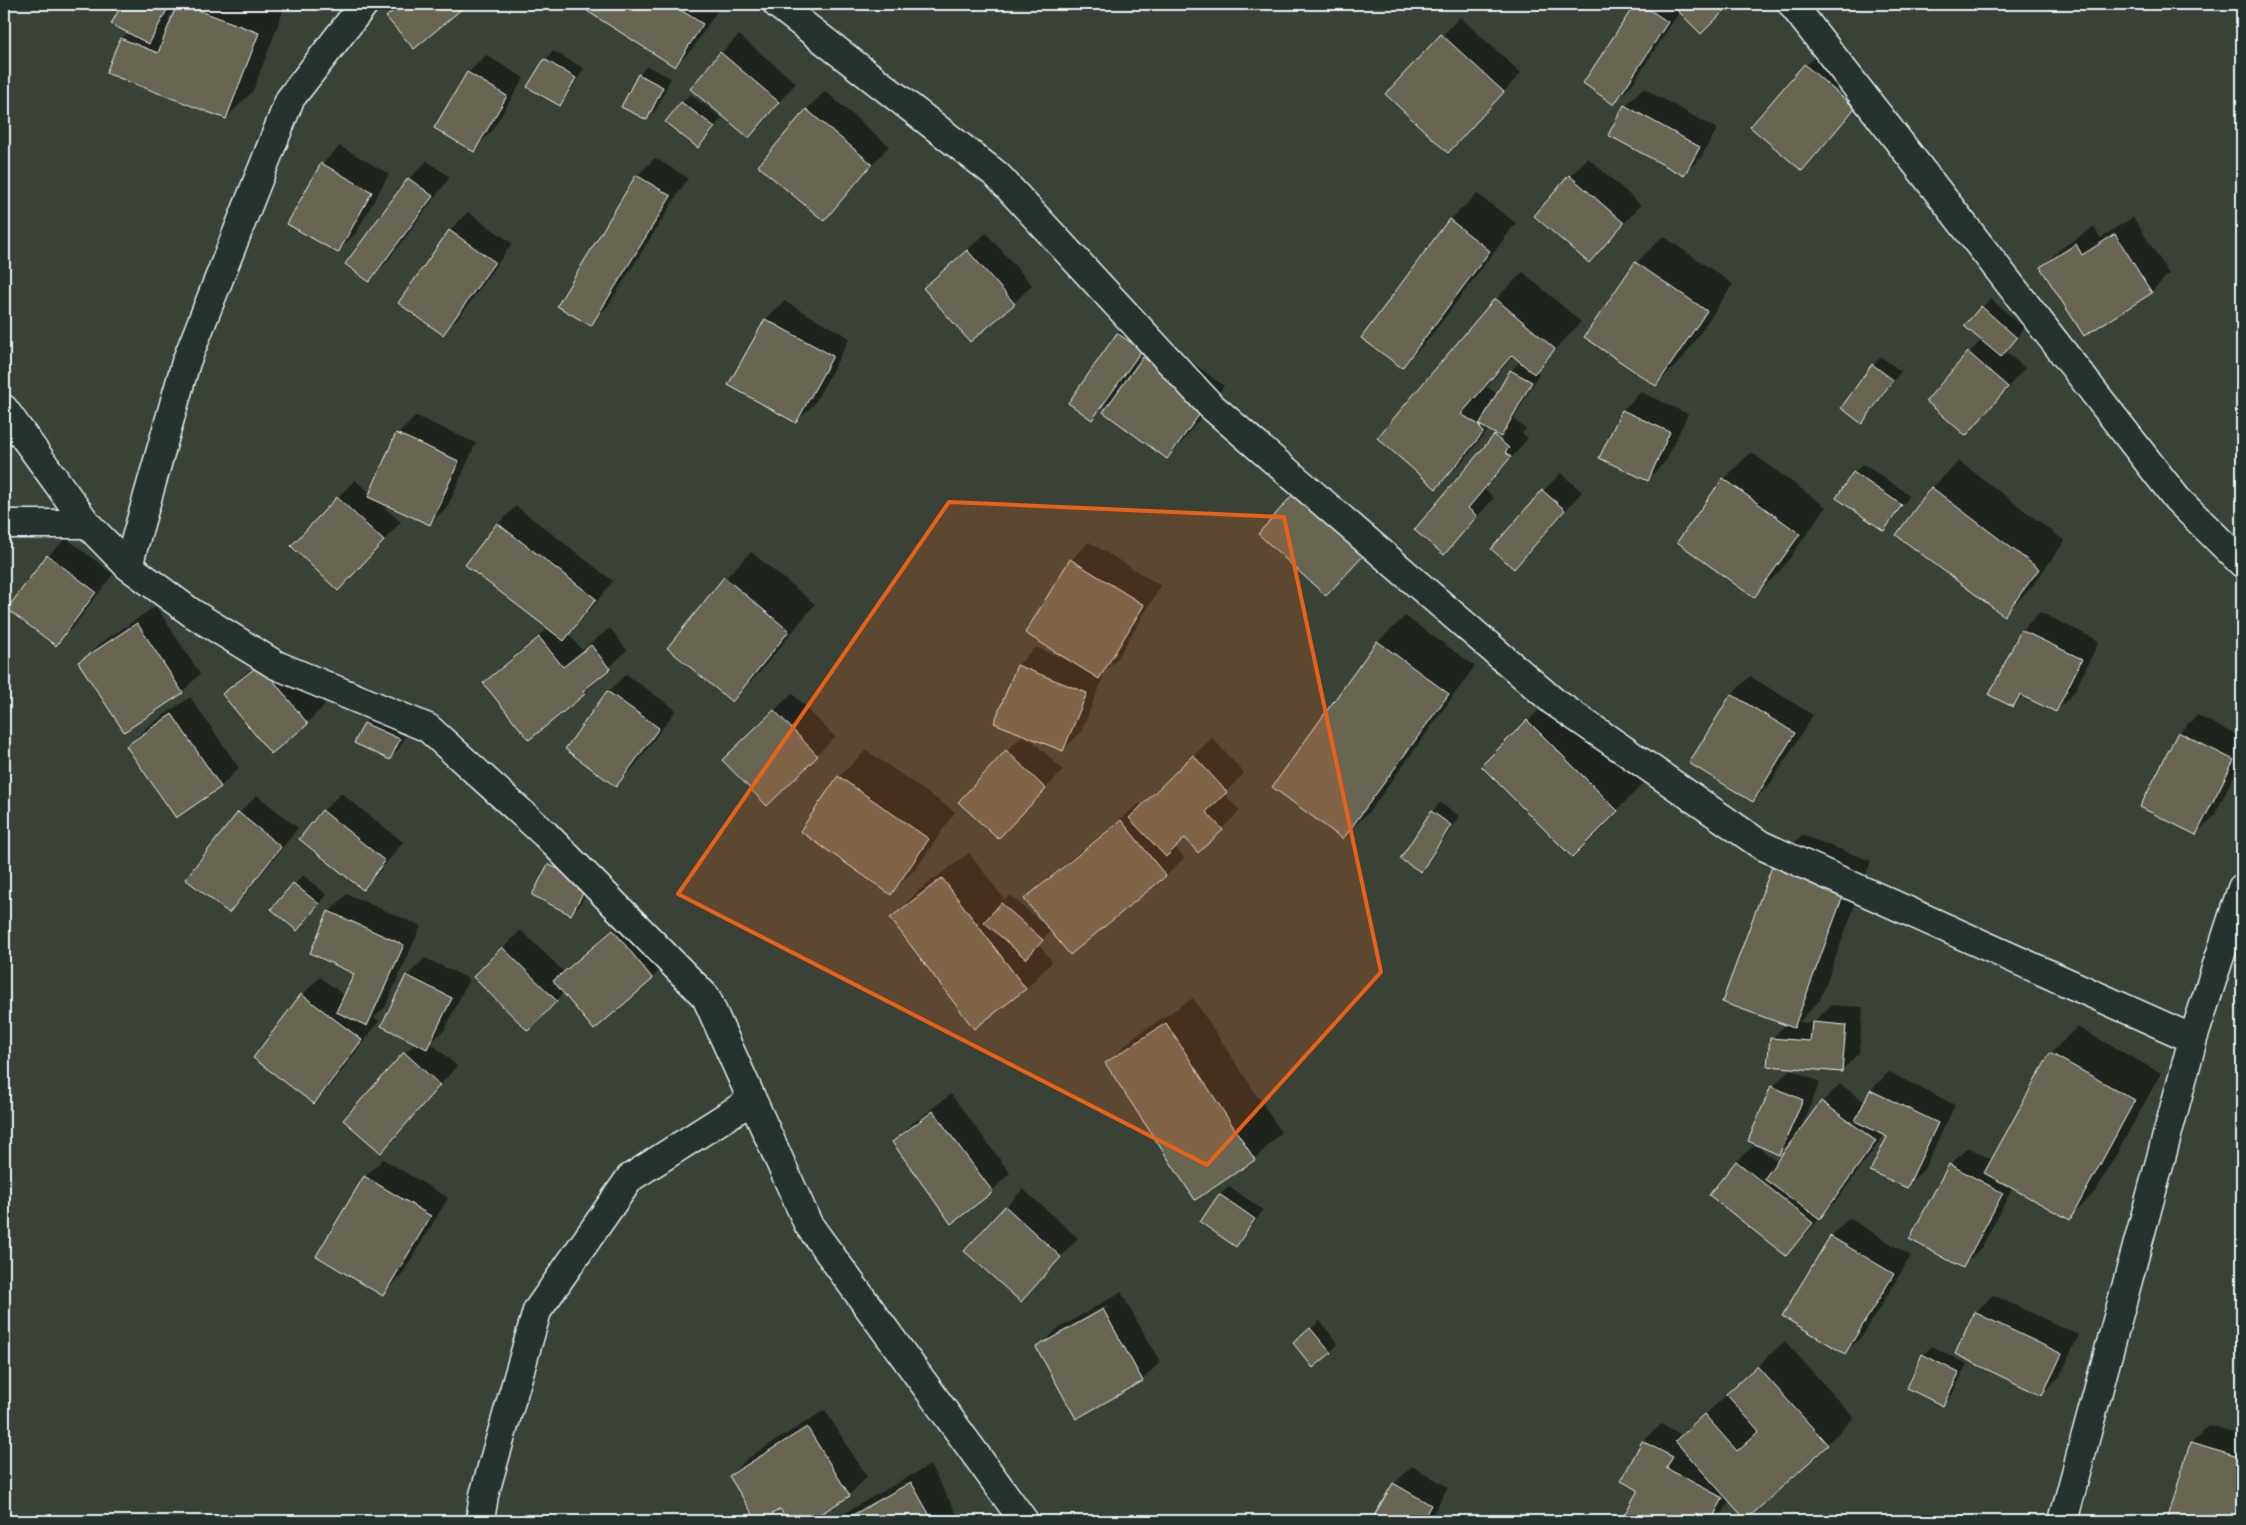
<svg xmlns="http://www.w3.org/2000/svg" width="2246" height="1525" viewBox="0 0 2246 1525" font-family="'Balsamiq Sans',sans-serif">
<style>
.shadow{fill:#0007;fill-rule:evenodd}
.building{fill:#686652;stroke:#e8f1f8}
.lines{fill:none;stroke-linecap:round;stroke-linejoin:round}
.minor-casing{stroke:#e8f1f8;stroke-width:31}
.minor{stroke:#26332d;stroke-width:28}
.marked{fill:#e86118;fill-opacity:0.2;stroke:#e86118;stroke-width:4;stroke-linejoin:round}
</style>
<rect width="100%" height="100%" fill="#3a4238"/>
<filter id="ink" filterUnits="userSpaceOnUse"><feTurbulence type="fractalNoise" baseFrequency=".02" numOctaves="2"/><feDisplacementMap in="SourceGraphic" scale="10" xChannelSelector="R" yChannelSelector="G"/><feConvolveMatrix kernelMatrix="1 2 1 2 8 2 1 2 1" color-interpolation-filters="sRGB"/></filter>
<g filter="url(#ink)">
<path class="shadow" d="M 123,4 L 278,4 L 285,6 L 253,91 L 226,118 L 121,39 L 128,32 L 113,24 ZM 173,11 L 175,12 L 171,21 L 168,20 Z
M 401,4 L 465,4 L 414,47 L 388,17 Z
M 594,4 L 717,4 L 720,6 L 693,48 L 675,66 L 589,11 Z
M 1636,4 L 1730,4 L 1701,32 L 1680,11 L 1632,85 L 1614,103 L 1585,83 Z
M 1460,17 L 1521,73 L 1466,133 L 1387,94 Z
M 739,35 L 796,83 L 749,136 L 721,53 Z
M 1823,47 L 1872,90 L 1802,169 L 1752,126 Z
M 553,51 L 584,68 L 568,95 L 559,104 L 545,60 Z
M 486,55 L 524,78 L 491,132 L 473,150 L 468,73 Z
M 647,66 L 671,78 L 656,110 L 647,119 L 639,75 Z
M 1643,88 L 1717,129 L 1701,157 L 1683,175 L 1625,106 Z
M 825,91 L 889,146 L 824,220 L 759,166 L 807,109 Z
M 690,94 L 722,118 L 698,146 L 666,122 Z
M 340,146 L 389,174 L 356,233 L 338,251 L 322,164 Z
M 655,158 L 688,178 L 608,306 L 590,324 L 558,305 L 637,176 Z
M 1588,158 L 1641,205 L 1589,262 L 1570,176 Z
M 427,161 L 450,177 L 387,262 L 369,280 L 409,179 Z
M 1477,194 L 1516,223 L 1428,340 L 1402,367 L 1450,220 Z
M 468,212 L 512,243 L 461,315 L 443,333 L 450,230 Z
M 2133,217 L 2169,274 L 2151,292 L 2084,334 L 2042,267 L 2060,249 L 2094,227 L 2100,238 Z
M 986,233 L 1032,285 L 1014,303 L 925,288 Z
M 1663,236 L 1733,284 L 1683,358 L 1656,385 L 1586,336 L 1636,263 Z
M 1523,272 L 1581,322 L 1536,370 L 1539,373 L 1514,419 L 1526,429 L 1522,433 L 1528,438 L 1485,490 L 1494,498 L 1444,553 L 1497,434 L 1489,429 L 1463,461 L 1436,487 L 1496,299 ZM 1514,355 L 1521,361 L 1511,370 L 1498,394 L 1487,387 Z
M 1991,299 L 2025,328 L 2005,351 L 2025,368 L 1966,434 L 1969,353 L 1982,339 L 1982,307 Z
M 784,301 L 850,338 L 814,404 L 796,422 L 729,385 L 766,319 Z
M 1136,316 L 1159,332 L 1116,393 L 1118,394 L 1144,358 L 1162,340 L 1224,386 L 1184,440 L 1167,457 L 1113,398 L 1092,419 L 1070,402 L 1118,334 Z
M 1881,357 L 1901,371 L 1870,413 L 1862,422 L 1873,365 Z
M 1641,392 L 1688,414 L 1666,461 L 1648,479 L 1623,410 Z
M 416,416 L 476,443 L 448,506 L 430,524 L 377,501 L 401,522 L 338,589 L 337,498 L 355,480 L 371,494 L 398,434 Z
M 1751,452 L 1826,507 L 1781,570 L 1754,597 L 1724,479 Z
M 1959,461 L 2065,541 L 2031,588 L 2004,614 L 1898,535 L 1932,488 Z
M 1863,464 L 1910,495 L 1893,520 L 1884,529 L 1854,473 Z
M 1561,473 L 1582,492 L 1514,568 L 1543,491 Z
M 1315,474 L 1382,535 L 1326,595 L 1297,492 Z
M 516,506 L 613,581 L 581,621 L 569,634 L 582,650 L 610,628 L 627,650 L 584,693 L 484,683 L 502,666 L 548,628 L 467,565 L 498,524 Z
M 66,538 L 113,574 L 74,626 L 56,644 L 48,556 Z
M 1089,542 L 1161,586 L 1117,659 L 1102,674 L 1104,675 L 1081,732 L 1063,750 L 1027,736 L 1063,770 L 1016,820 L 1007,751 L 1024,734 L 995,723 L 1018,665 L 1036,647 L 1069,661 L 1071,560 Z
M 751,552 L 815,604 L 759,673 L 732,700 L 725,578 Z
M 156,606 L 200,674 L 182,692 L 80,662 L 98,645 Z
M 2040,612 L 2099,641 L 2074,693 L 2056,711 L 2024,695 L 2013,706 L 1990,695 L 2022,630 Z
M 1405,616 L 1475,666 L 1370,811 L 1343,837 L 1378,642 Z
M 278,647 L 325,705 L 307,723 L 271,753 L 224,694 L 242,676 Z
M 626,674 L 676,710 L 634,767 L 616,785 L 608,692 Z
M 1750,676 L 1813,715 L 1771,783 L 1753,801 L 1690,762 L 1732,694 Z
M 792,693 L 835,737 L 767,804 L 724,760 Z
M 1555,694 L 1644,783 L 1572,855 L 1483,766 Z
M 190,697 L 239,768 L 221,786 L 128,746 L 146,728 Z
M 373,715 L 408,731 L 399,749 L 390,758 L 365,723 Z
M 2197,715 L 2242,738 L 2242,759 L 2214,816 L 2196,834 L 2179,733 Z
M 1212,738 L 1244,773 L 1224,794 L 1240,811 L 1199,851 L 1185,836 L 1175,846 L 1184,858 L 1166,876 L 1070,954 L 1051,930 L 1039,944 L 1052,962 L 1026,989 L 892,918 L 918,891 L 969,853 L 1005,900 L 1010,895 L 1048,928 L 1026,899 L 1044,881 L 1140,803 L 1142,806 Z
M 866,750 L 955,812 L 918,866 L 891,893 L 802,831 L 839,777 Z
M 341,793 L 403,842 L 380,871 L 363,889 L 323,811 Z
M 257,795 L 298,828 L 246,894 L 229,912 L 239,813 Z
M 1440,803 L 1459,816 L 1429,861 L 1421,870 L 1432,812 Z
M 1802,835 L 1871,861 L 1820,1000 L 1799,1022 L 1813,1023 L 1831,1005 L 1863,1007 L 1859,1053 L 1841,1071 L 1771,1039 L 1786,1024 L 1775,862 Z
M 558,856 L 595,875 L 580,905 L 571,914 L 549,865 Z
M 303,875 L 327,895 L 297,929 L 273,909 Z
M 347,894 L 421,926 L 385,1007 L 374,1018 L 379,1021 L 332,1084 L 314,1102 L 302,995 L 320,977 L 345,996 L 355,973 L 329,912 Z
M 631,913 L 670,961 L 652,978 L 564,992 L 546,1011 L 474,977 L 521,930 L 564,972 Z
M 425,958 L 469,979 L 445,1029 L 431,1043 L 457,1066 L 381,1151 L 405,1053 L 416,1042 L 407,976 Z
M 1193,998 L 1281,1132 L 1255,1159 L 1196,1198 L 1107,1063 L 1134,1037 Z
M 2077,1027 L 2161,1073 L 2096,1191 L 2069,1218 L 2013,1187 L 1981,1248 L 1963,1266 L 1950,1165 L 1968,1147 L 1993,1160 L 2051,1053 Z
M 1790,1069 L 1820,1082 L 1799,1133 L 1822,1102 L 1840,1084 L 1865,1102 L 1871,1090 L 1889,1072 L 1955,1105 L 1924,1169 L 1906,1187 L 1888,1136 L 1885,1134 L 1837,1200 L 1786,1255 L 1711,1194 L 1737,1161 L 1756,1143 L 1772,1087 ZM 1791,1141 L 1778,1162 L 1755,1144 L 1779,1153 Z
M 951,1094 L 1010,1173 L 992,1191 L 894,1142 L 912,1124 Z
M 383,1159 L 448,1198 L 401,1276 L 383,1294 L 365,1177 Z
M 1229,1186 L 1263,1210 L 1244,1237 L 1236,1246 L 1220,1195 Z
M 1023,1189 L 1078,1238 L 1021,1301 L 1006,1207 Z
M 1849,1218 L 1911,1256 L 1863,1335 L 1845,1353 L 1783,1315 L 1831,1236 Z
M 1121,1292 L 1160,1362 L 1142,1380 L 1038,1348 L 1056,1330 ZM 1108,1305 L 1109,1307 L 1057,1337 L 1057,1334 Z
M 1993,1295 L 2079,1335 L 2060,1376 L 2042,1394 L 1975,1313 Z
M 1320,1321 L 1338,1344 L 1330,1352 L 1303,1335 Z
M 1785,1341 L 1854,1418 L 1827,1444 L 1730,1500 L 1718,1521 L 1630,1521 L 1624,1518 L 1640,1489 L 1643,1442 L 1661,1424 L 1683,1435 Z
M 1932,1346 L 1967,1364 L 1952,1395 L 1943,1404 L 1923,1355 Z
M 825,1410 L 867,1477 L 849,1495 L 807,1521 L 789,1521 L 781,1507 L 758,1521 L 730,1476 L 748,1458 Z
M 2209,1426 L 2242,1435 L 2242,1521 L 2169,1521 L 2191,1444 Z
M 930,1465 L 960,1520 L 958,1521 L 830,1521 Z
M 1412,1466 L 1448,1487 L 1429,1521 L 1373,1521 L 1394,1484 Z
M 1609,1516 L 1620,1521 L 1604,1521 Z"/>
<path class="building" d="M 122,4 L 170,4 L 149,44 L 111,24 Z
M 177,4 L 182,4 L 259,33 L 226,119 L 106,73 L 120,38 L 158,53 Z
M 401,4 L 460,4 L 463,8 L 414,49 L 386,17 Z
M 592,4 L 671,4 L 703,24 L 675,67 L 587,11 Z
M 1635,4 L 1641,4 L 1668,22 L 1614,105 L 1583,83 Z
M 1671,4 L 1731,4 L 1701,34 Z
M 1441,34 L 1504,92 L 1448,153 L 1385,94 Z
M 720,52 L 779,102 L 749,138 L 690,89 Z
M 544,59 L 576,78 L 560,106 L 527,87 Z
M 1804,64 L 1855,108 L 1802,171 L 1750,127 Z
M 467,72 L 507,96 L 474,152 L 434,128 Z
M 638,74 L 663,87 L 647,120 L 621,107 Z
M 681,102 L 715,127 L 698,148 L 665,122 Z
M 1624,105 L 1700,147 L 1684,176 L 1608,135 Z
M 806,109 L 872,164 L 824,221 L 758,166 Z
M 321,163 L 372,192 L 338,253 L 287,224 Z
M 636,175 L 671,196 L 591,326 L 557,306 Z
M 1569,175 L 1624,223 L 1589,263 L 1534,216 Z
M 408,178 L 433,196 L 369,282 L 345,264 Z
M 1449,219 L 1490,251 L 1402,368 L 1361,338 Z
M 449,230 L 495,262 L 443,335 L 398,303 Z
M 2115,234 L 2152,293 L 2084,336 L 2040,267 L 2076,244 L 2082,255 Z
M 967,250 L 1015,304 L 970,342 L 923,288 Z
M 1635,262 L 1707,311 L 1656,386 L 1584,337 Z
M 1495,298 L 1555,349 L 1534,374 L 1512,355 L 1461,414 L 1479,425 L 1483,433 L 1436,489 L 1377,438 Z
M 1981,306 L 2017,338 L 2001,357 L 1964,326 Z
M 765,319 L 833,356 L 796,423 L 728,385 Z
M 1117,333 L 1142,350 L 1092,420 L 1068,403 Z
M 1968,352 L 2008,387 L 1966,436 L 1926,401 Z
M 1143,357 L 1207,404 L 1167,459 L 1103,412 Z
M 1872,364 L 1893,380 L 1862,424 L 1841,408 Z
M 1510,370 L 1532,382 L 1501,437 L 1479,425 Z
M 1622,410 L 1670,432 L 1648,481 L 1599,458 Z
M 396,433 L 459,461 L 430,525 L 368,497 Z
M 1494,435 L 1509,448 L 1505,452 L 1511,457 L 1468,508 L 1477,516 L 1444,555 L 1414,530 Z
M 1853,472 L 1902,505 L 1884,531 L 1836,498 Z
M 1723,478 L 1800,534 L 1754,598 L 1677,542 Z
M 1931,487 L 2039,569 L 2004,616 L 1896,535 Z
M 1542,490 L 1565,510 L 1514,569 L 1491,549 Z
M 1296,491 L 1365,554 L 1326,596 L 1258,534 Z
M 337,497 L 384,541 L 338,591 L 291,546 Z
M 497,523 L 596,599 L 564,641 L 465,565 Z
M 47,555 L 96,592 L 56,646 L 7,609 Z
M 1070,559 L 1144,605 L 1099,679 L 1025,633 Z
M 724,577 L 789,631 L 732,702 L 667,648 Z
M 137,623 L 183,693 L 124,732 L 78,662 Z
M 2021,630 L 2082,659 L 2056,712 L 2020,695 L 2013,707 L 1989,695 Z
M 539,637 L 563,667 L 591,645 L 610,669 L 583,691 L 585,694 L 529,740 L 483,683 Z
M 1377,641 L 1449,694 L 1343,839 L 1272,787 Z
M 260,664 L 308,724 L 271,754 L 222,694 Z
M 1017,665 L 1087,693 L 1063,751 L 994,723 Z
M 607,691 L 659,728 L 616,787 L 565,749 Z
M 1731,694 L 1795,733 L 1753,802 L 1689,763 Z
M 774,710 L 818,756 L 767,806 L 722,760 Z
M 172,714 L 221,787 L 176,818 L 126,746 Z
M 1527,720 L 1618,811 L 1572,857 L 1481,766 Z
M 364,723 L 400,739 L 390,760 L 354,743 Z
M 2178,732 L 2234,760 L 2196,835 L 2140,807 Z
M 1006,750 L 1046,789 L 998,839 L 958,802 Z
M 1193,755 L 1227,792 L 1206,812 L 1223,830 L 1198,853 L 1185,838 L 1166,857 L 1129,818 Z
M 838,776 L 929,839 L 891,895 L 800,831 Z
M 322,810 L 385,861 L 363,890 L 299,839 Z
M 1431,811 L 1451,825 L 1421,872 L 1400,859 Z
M 238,812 L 281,847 L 229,913 L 185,879 Z
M 1121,820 L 1166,876 L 1070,955 L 1024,899 Z
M 1774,861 L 1846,888 L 1794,1028 L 1722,1002 Z
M 548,864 L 588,884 L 571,915 L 532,895 Z
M 942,878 L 1026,989 L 974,1029 L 890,918 Z
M 293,883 L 319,904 L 297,931 L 271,909 Z
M 1001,903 L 1043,940 L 1026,959 L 984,922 Z
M 328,911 L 404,945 L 367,1026 L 336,1012 L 354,974 L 310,953 Z
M 613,930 L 653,979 L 594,1030 L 553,981 Z
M 502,947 L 557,1001 L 528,1031 L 473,977 Z
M 406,975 L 452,998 L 427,1049 L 381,1026 Z
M 301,994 L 362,1040 L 314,1104 L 253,1058 Z
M 1812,1022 L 1846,1025 L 1842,1072 L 1767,1066 L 1770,1038 L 1810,1041 Z
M 1166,1023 L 1255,1160 L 1195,1200 L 1105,1063 Z
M 404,1052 L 440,1085 L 381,1153 L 343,1120 Z
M 2050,1053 L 2135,1100 L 2070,1220 L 1984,1173 Z
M 1771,1086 L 1803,1100 L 1779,1155 L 1748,1141 Z
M 1870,1090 L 1938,1123 L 1907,1188 L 1870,1171 L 1887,1137 L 1855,1121 Z
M 1821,1101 L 1876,1141 L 1820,1219 L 1764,1179 Z
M 933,1111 L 993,1192 L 951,1224 L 892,1142 Z
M 1736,1161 L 1813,1223 L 1786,1256 L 1709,1195 Z
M 1949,1164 L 2003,1193 L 1963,1268 L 1909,1239 Z
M 364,1176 L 431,1216 L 383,1296 L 316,1256 Z
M 1219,1194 L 1255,1219 L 1236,1247 L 1200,1222 Z
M 1005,1206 L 1061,1257 L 1021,1302 L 964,1251 Z
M 1830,1236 L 1894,1274 L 1845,1354 L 1782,1316 Z
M 1103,1309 L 1143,1381 L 1076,1419 L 1036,1347 Z
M 1974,1312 L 2062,1354 L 2042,1396 L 1955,1354 Z
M 1310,1328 L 1331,1353 L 1313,1368 L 1293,1343 Z
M 1922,1354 L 1959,1373 L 1943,1406 L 1907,1388 Z
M 1757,1366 L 1828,1445 L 1746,1520 L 1675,1441 L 1704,1414 L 1737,1451 L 1759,1431 L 1726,1394 Z
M 807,1427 L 850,1496 L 809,1521 L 788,1521 L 780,1509 L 761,1521 L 757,1521 L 729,1476 Z
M 1642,1441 L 1673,1457 L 1666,1468 L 1723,1498 L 1711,1521 L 1627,1521 L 1622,1519 L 1638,1490 L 1621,1481 Z
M 2190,1443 L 2242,1458 L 2242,1502 L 2237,1521 L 2167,1521 Z
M 911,1482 L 933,1521 L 842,1521 Z
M 1393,1483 L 1431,1505 L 1422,1521 L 1371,1521 Z"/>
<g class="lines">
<defs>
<path id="minor" d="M 777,4 L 997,175 L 1210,405 L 1553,701 L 1761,845 L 2193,1039
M 1792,4 L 2177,499 L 2242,563
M 4,409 L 87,524 L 128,566 L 192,613 L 276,665 L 428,728 L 545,834 L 706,997 L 808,1224 L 1024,1521
M 4,524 L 87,524
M 128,566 L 186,362 L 290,99 L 364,4
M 480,1521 L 484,1495 L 537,1311 L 630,1178 L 752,1100
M 2063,1521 L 2193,1039 L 2242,888"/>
</defs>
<use href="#minor" class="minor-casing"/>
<use href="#minor" class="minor"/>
</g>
</g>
<path class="marked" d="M 949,502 L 1284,517 L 1381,972 L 1207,1165 L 678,894 Z"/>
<rect width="2246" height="1525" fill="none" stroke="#26332d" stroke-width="20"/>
<rect x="10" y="10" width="2226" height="1505" fill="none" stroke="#e8f1f8" stroke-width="2" filter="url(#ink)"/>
</svg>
